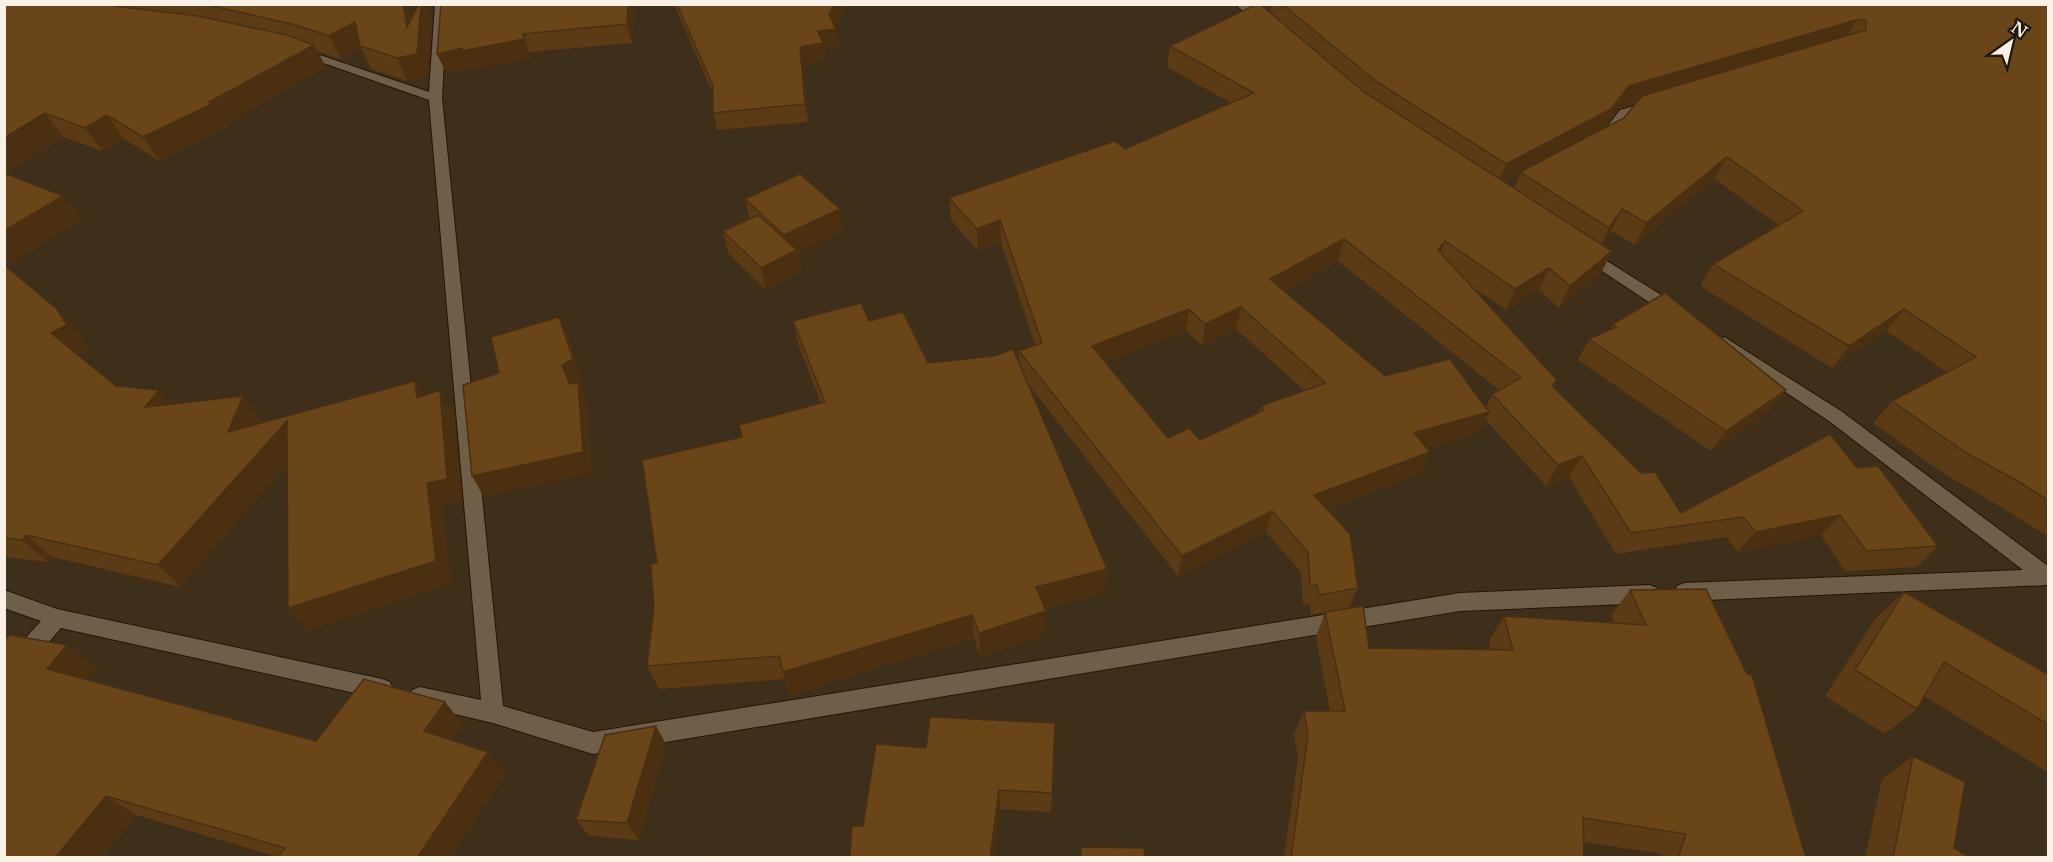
<svg xmlns="http://www.w3.org/2000/svg" width="2053" height="862" viewBox="0 0 2053 862" font-family="'Libre Baskerville',serif">
<style>
.lines{fill:none;stroke-linecap:round;stroke-linejoin:round}
.minor-casing{stroke:#241603;stroke-width:2}
.minor{fill:#6f5e48;fill-rule:evenodd}
.wall{fill:#5a3b15;fill-rule:evenodd}
.shaded-wall{fill:#4a3011}
.building{fill:#694518;stroke:#4a3011;stroke-width:1.5;fill-rule:evenodd}
</style>
<rect width="100%" height="100%" fill="#3e2f1a"/>
<g class="lines">
<defs>
<path id="minor" d="M 435,4 L 447,4 L 442,98 L 503,706 L 593,732 L 1460,593 L 1650,585 L 1657,588 L 1660,594 L 1657,600 L 1650,603 L 1460,611 L 593,754 L 493,723 L 412,704 L 409,697 L 412,690 L 420,687 L 481,700 L 429,100 L 295,53 L 297,50 L 305,50 L 429,92 Z
M 1235,4 L 1249,4 L 1272,25 L 1262,28 Z
M 1651,101 L 1656,102 L 1656,108 C 1648,110 1639,112 1632,115 C 1618,123 1615,148 1594,143 L 1594,137 L 1603,132 L 1620,110 Z
M 1586,248 L 1682,308 L 1684,312 L 1682,316 L 1670,316 L 1581,257 L 1578,253 Z
M 1724,337 L 1841,411 L 2048,566 L 2048,585 L 1684,601 L 1677,598 L 1674,592 L 1677,586 L 1684,583 L 2023,570 L 1829,421 L 1718,347 L 1716,343 Z
M 4,590 L 57,609 L 382,679 L 390,682 L 393,689 L 390,696 L 382,699 L 61,628 L 12,685 L 4,687 L 4,662 L 41,621 L 4,608 Z"/>
</defs>
<use href="#minor" class="minor-casing"/>
<use href="#minor" class="minor"/>
</g>
<path class="wall" d="M 4,4 L 408,4 L 411,20 L 432,21 L 428,76 L 407,81 L 371,69 L 361,48 L 341,59 L 317,51 L 326,67 L 225,125 L 227,127 L 160,161 L 124,139 L 103,151 L 63,137 L 5,173 L 63,196 L 82,219 L 6,267 L 57,309 L 79,333 L 88,349 L 77,354 L 116,386 L 171,404 L 243,396 L 261,420 L 260,423 L 415,381 L 424,396 L 454,414 L 462,502 L 442,506 L 451,583 L 308,630 L 288,608 L 287,464 L 181,587 L 52,557 L 48,562 L 4,557 Z
M 635,4 L 632,43 L 530,52 L 531,58 L 470,70 L 469,67 L 446,72 L 437,54 Z
M 674,4 L 848,4 L 835,26 L 838,46 L 824,49 L 825,60 L 803,64 L 808,122 L 717,130 L 713,113 L 713,94 Z
M 1271,4 L 2049,4 L 2049,537 L 1996,504 L 1943,473 L 1873,423 L 1892,401 L 1947,372 L 1886,331 L 1832,368 L 1700,286 L 1713,264 L 1778,225 L 1715,179 L 1635,245 L 1611,231 L 1602,244 L 1612,251 L 1601,273 L 1559,308 L 1539,290 L 1506,310 L 1472,287 L 1557,380 L 1553,388 L 1681,513 L 1857,468 L 1938,546 L 1917,567 L 1845,571 L 1821,535 L 1738,552 L 1726,537 L 1616,554 L 1569,477 L 1546,486 L 1485,419 L 1479,433 L 1427,448 L 1421,473 L 1327,509 L 1358,588 L 1349,608 L 1369,648 L 1491,650 L 1489,640 L 1504,616 L 1614,623 L 1611,615 L 1630,590 L 1806,858 L 1661,858 L 1662,854 L 1584,842 L 1584,858 L 1284,858 L 1298,757 L 1294,734 L 1304,711 L 1330,711 L 1316,637 L 1325,612 L 1311,615 L 1310,605 L 1303,604 L 1301,572 L 1266,532 L 1178,576 L 1028,384 L 1107,569 L 1104,593 L 1045,609 L 1046,635 L 980,656 L 974,638 L 790,695 L 785,679 L 659,689 L 647,666 L 654,608 L 657,563 L 742,437 L 821,403 L 799,347 L 793,321 L 869,321 L 928,363 L 1019,363 L 1019,351 L 1035,345 L 1001,242 L 978,251 L 951,220 L 949,198 L 1125,149 L 1231,103 L 1167,67 L 1170,46 L 1270,13 ZM 1637,103 L 1624,118 L 1602,130 L 1619,108 ZM 1520,173 L 1514,188 L 1504,182 ZM 1338,261 L 1499,390 L 1492,394 L 1486,408 L 1385,376 L 1284,291 ZM 1236,329 L 1305,391 L 1261,406 L 1259,412 L 1200,440 L 1168,438 L 1105,362 L 1186,331 L 1202,346 Z
M 745,199 L 843,231 L 798,253 L 802,272 L 766,290 L 728,253 L 723,231 L 750,219 Z
M 1613,324 L 1770,410 L 1711,451 L 1578,360 L 1589,339 L 1610,330 Z
M 1904,592 L 2049,675 L 2049,773 L 1924,696 L 1917,709 L 1885,734 L 1825,696 L 1875,619 Z
M 67,645 L 96,668 L 87,679 L 316,741 L 463,724 L 452,740 L 488,752 L 506,773 L 450,858 L 277,858 L 278,857 L 136,815 L 103,858 L 4,858 Z
M 1055,723 L 1051,812 L 1000,809 L 863,826 L 926,748 Z
M 666,744 L 639,840 L 589,836 L 576,820 Z
M 1913,756 L 1954,848 L 1970,858 L 1865,858 L 1882,779 Z"/>
<path class="shaded-wall" d="M 403,4 L 408,4 L 418,50 L 407,27 Z
M 421,4 L 425,4 L 432,21 L 428,76 L 407,81 L 397,58 Z
M 628,4 L 635,4 L 632,43 L 627,24 Z
M 835,4 L 848,4 L 833,29 L 836,29 L 838,46 L 824,49 L 825,60 L 803,64 L 808,122 L 805,104 L 800,47 L 829,14 Z
M 1856,20 L 1843,41 L 1619,108 L 1602,130 L 1497,185 L 1506,164 L 1629,86 Z
M 355,22 L 361,48 L 341,59 L 329,36 Z
M 523,34 L 531,58 L 470,70 L 469,67 L 446,72 L 437,54 Z
M 314,45 L 326,67 L 225,125 L 227,127 L 160,161 L 143,137 Z
M 45,113 L 63,137 L 4,173 L 4,138 Z
M 107,115 L 124,139 L 103,151 L 85,128 Z
M 1727,157 L 1715,179 L 1635,245 L 1646,223 Z
M 63,196 L 82,219 L 4,268 L 4,231 Z
M 840,209 L 843,231 L 798,253 L 802,272 L 766,290 L 761,268 L 788,255 L 784,235 Z
M 1622,209 L 1611,231 L 1598,250 L 1609,228 Z
M 1000,220 L 1001,242 L 978,251 L 977,229 Z
M 1344,239 L 1338,261 L 1265,301 L 1270,279 Z
M 1445,241 L 1437,263 L 1438,250 Z
M 1612,251 L 1601,273 L 1559,308 L 1570,286 Z
M 1549,268 L 1539,290 L 1506,310 L 1515,289 Z
M 1241,307 L 1236,329 L 1202,346 L 1205,324 Z
M 57,309 L 79,333 L 88,349 L 72,356 L 51,333 Z
M 1189,309 L 1186,331 L 1090,368 L 1092,346 Z
M 1904,309 L 1886,331 L 1832,368 L 1849,346 Z
M 559,317 L 569,338 L 583,381 L 579,383 L 588,404 L 592,473 L 484,497 L 472,476 L 570,384 L 562,365 Z
M 415,381 L 429,404 L 417,398 Z
M 159,390 L 180,413 L 145,407 Z
M 440,390 L 454,414 L 462,502 L 442,506 L 451,583 L 308,630 L 288,608 L 427,483 Z
M 1786,390 L 1770,410 L 1711,451 L 1726,431 Z
M 243,396 L 261,420 L 247,455 L 228,432 Z
M 1489,412 L 1479,433 L 1405,455 L 1414,433 Z
M 287,421 L 305,444 L 181,587 L 158,565 Z
M 1430,452 L 1421,473 L 1308,516 L 1314,495 Z
M 1582,456 L 1569,477 L 1546,486 L 1558,465 Z
M 1272,511 L 1266,532 L 1178,576 L 1182,556 Z
M 1840,515 L 1821,535 L 1738,552 L 1756,532 Z
M 26,535 L 52,557 L 48,562 L 22,540 Z
M 1107,569 L 1104,593 L 1036,611 L 1036,587 Z
M 1046,611 L 1046,635 L 980,656 L 979,633 Z
M 972,615 L 974,638 L 790,695 L 783,672 Z
M 67,645 L 96,668 L 77,691 L 47,669 Z
M 445,702 L 463,724 L 443,752 L 424,731 Z
M 656,726 L 666,744 L 639,840 L 627,823 Z
M 488,752 L 506,773 L 450,858 L 417,858 Z
M 999,790 L 1000,809 L 994,858 L 990,858 Z
M 106,796 L 136,815 L 103,858 L 55,858 Z"/>
<path class="building" d="M 4,4 L 112,4 L 115,6 L 198,16 L 287,35 L 314,45 L 209,102 L 212,104 L 143,137 L 107,115 L 85,128 L 45,113 L 4,138 Z
M 204,4 L 403,4 L 407,27 L 419,4 L 421,4 L 417,54 L 397,58 L 360,46 L 355,22 L 329,36 L 296,25 Z
M 441,4 L 628,4 L 627,24 L 523,34 L 524,39 L 462,51 L 462,48 L 437,54 Z
M 677,4 L 835,4 L 829,14 L 836,29 L 818,31 L 823,43 L 800,47 L 805,104 L 713,113 L 713,86 Z
M 1257,4 L 1260,4 L 1364,92 L 1612,251 L 1570,286 L 1549,268 L 1515,289 L 1445,241 L 1438,250 L 1557,380 L 1552,386 L 1641,473 L 1655,472 L 1681,513 L 1830,434 L 1857,468 L 1878,466 L 1938,546 L 1866,551 L 1840,515 L 1756,532 L 1743,517 L 1631,533 L 1582,456 L 1558,465 L 1492,394 L 1521,378 L 1344,239 L 1270,279 L 1385,376 L 1450,359 L 1489,412 L 1414,433 L 1430,452 L 1314,495 L 1350,534 L 1358,588 L 1319,595 L 1317,585 L 1310,584 L 1308,552 L 1272,511 L 1182,556 L 1019,351 L 1042,343 L 1000,220 L 977,229 L 949,198 L 1115,141 L 1125,149 L 1254,93 L 1170,46 ZM 1241,307 L 1326,383 L 1261,406 L 1264,410 L 1200,440 L 1189,428 L 1168,438 L 1092,346 L 1189,309 L 1205,324 Z
M 1282,4 L 2049,4 L 2049,501 L 2019,482 L 1965,452 L 1892,401 L 1976,357 L 1904,309 L 1849,346 L 1713,264 L 1803,211 L 1727,157 L 1646,223 L 1622,209 L 1609,228 L 1520,172 L 1624,118 L 1642,96 L 1866,30 L 1866,20 L 1856,20 L 1629,86 L 1611,109 L 1506,164 L 1377,82 Z
M 4,173 L 63,196 L 4,231 Z
M 800,174 L 840,209 L 784,235 L 745,199 Z
M 758,215 L 797,250 L 761,268 L 723,231 Z
M 4,265 L 57,309 L 67,325 L 51,333 L 116,386 L 159,390 L 145,407 L 243,396 L 228,432 L 415,381 L 417,398 L 440,390 L 447,479 L 427,483 L 436,561 L 288,608 L 287,421 L 158,565 L 26,535 L 22,540 L 4,538 Z
M 1665,293 L 1786,390 L 1726,431 L 1589,339 L 1616,327 L 1613,324 Z
M 861,303 L 869,321 L 903,312 L 928,363 L 995,356 L 1013,349 L 1107,569 L 1036,587 L 1046,611 L 979,633 L 972,615 L 783,672 L 779,656 L 647,666 L 654,608 L 651,564 L 657,563 L 642,460 L 742,437 L 739,425 L 825,402 L 793,321 Z
M 559,317 L 573,359 L 562,365 L 570,384 L 578,382 L 583,452 L 472,476 L 463,385 L 499,373 L 491,337 Z
M 1706,589 L 1747,674 L 1752,675 L 1806,858 L 1678,858 L 1686,834 L 1583,818 L 1584,858 L 1291,858 L 1308,735 L 1304,711 L 1345,711 L 1325,612 L 1363,606 L 1369,648 L 1513,650 L 1504,616 L 1646,625 L 1630,590 Z
M 1904,592 L 2049,675 L 2049,725 L 1944,662 L 1917,709 L 1855,670 Z
M 10,635 L 67,645 L 47,669 L 316,741 L 364,679 L 445,702 L 424,731 L 488,752 L 417,858 L 277,858 L 285,848 L 106,796 L 55,858 L 4,858 L 4,640 Z
M 930,717 L 1055,723 L 1052,793 L 999,790 L 990,858 L 850,858 L 852,826 L 863,826 L 876,744 L 926,748 Z
M 656,726 L 627,823 L 576,820 L 605,735 Z
M 1913,756 L 1965,782 L 1954,848 L 1970,858 L 1893,858 Z
M 1081,847 L 1144,848 L 1145,858 L 1081,858 Z
M 697,855 L 759,856 L 759,858 L 696,858 Z"/>
<rect width="2053" height="862" fill="none" stroke="#faf0e3" stroke-width="12"/>
<g transform="translate(2011 42) rotate(34)" stroke="#1f180f" stroke-width="4.5" paint-order="stroke">
<path d="M0-4.5L10 22L0 15L-10 22Z" fill="#faf0e3"/>
<text y="-9" font-size="16" font-weight="bold" text-anchor="middle" fill="#faf0e3">N</text>
</g>
</svg>
